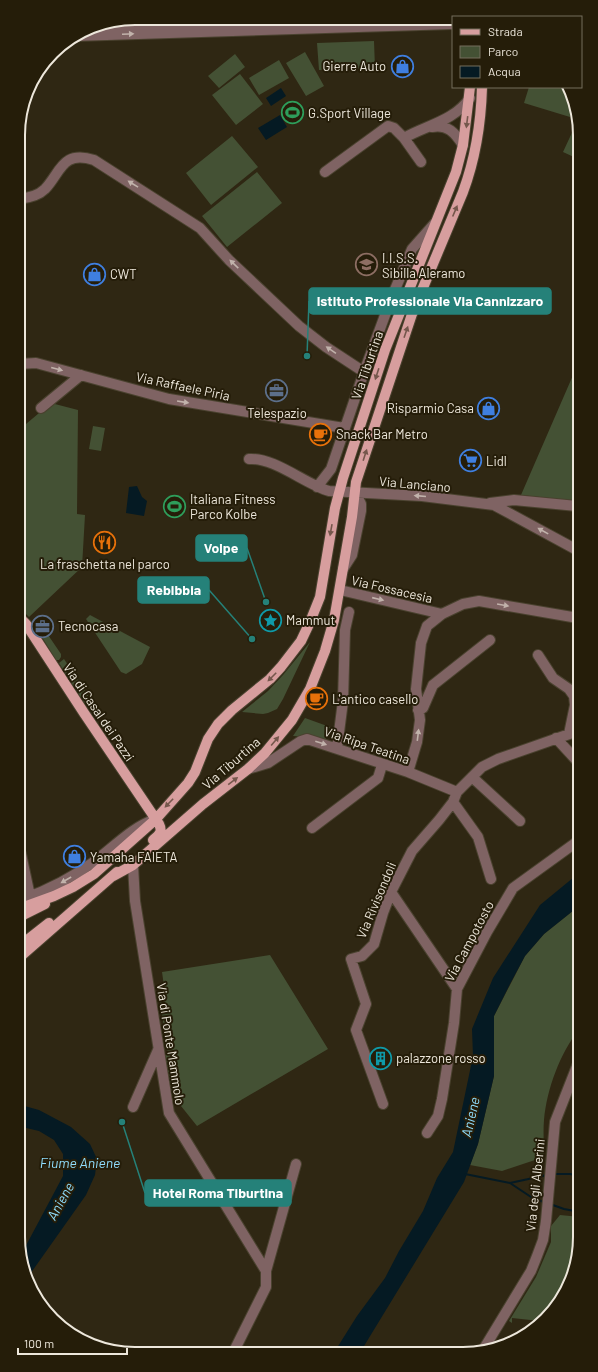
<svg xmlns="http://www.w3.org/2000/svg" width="598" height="1372" viewBox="0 0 598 1372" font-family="Barlow,sans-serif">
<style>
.green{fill:#445134}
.water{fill:#051a23}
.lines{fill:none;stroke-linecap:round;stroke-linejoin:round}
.stream{stroke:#051a23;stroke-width:2}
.minor-casing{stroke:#4a422f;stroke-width:12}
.major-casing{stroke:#4a422f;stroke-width:12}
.minor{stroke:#7f6363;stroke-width:10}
.major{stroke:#d79e9e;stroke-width:10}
.oneway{fill:#c1b2ab}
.oneway2{fill:#75574c}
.labels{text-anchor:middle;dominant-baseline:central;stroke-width:4;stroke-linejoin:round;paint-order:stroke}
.poi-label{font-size:13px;fill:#ede7db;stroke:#251d09;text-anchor:start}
.street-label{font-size:13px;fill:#ede7db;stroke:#251d09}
.water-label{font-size:14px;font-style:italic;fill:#8fddfd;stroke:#251d09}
.rim{fill:none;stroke:#ede7db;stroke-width:2}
.leader{fill:none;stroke:#258179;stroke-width:1.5}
.callout-dot{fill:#258179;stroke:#251d09;stroke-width:1.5}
.callout{fill:#258179;stroke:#258179;stroke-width:1.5}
.callout-label{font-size:14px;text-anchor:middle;font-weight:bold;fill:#fff}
</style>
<rect width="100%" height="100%" fill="#2f2713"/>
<path class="green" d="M 374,41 L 375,68 L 319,70 L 317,43 Z
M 305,52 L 324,86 L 306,96 L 286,63 Z
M 235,54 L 245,67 L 219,88 L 208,76 Z
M 279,60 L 289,78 L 259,95 L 249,78 Z
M 240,74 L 263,104 L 236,125 L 212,95 Z
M 529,87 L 562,87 L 566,88 L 575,102 L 570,117 L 524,103 Z
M 576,124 L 576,158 L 563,152 Z
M 232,136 L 258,167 L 211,205 L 186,173 Z
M 257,172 L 282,203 L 227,247 L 202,216 Z
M 577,366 L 577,501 L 521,495 Z
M 51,403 L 78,410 L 77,514 L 85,515 L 82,567 L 29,617 L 22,610 L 26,424 Z
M 93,426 L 105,428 L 101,451 L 89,449 Z
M 90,615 L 150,647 L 142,664 L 126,674 L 121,672 L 86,619 Z
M 37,625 L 41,626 L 44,629 L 61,654 L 61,657 L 59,660 L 56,660 L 37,629 Z
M 310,642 L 283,699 L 277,709 L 268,713 L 263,714 L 242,712 L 268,691 L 283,675 Z
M 64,659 L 92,701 L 90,705 L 87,706 L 85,704 L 59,663 Z
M 305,718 L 330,727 L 325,742 L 308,737 L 293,736 Z
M 579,906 L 579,1029 C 560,1054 547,1088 544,1120 C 543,1132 544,1144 544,1157 L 502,1171 L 470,1165 L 478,1144 L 494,1076 L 494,1016 L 525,956 L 544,934 Z
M 270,955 L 328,1049 L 197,1126 L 173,1096 L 164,1056 L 168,1054 L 159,995 L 165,993 L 162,972 Z
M 560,1215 L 580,1217 L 580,1245 L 571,1282 L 551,1314 L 540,1321 L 512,1318 L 512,1323 L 509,1321 L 536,1277 L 551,1242 L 551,1226 Z"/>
<path class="water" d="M 281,88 L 286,96 L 271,106 L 266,98 Z
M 280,115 L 287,127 L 266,140 L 258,128 Z
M 137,486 L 142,497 L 147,501 L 144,516 L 126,513 L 129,487 Z
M 579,873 L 579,906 L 544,934 L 525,956 L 510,984 L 494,1016 L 494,1076 L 478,1144 L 464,1182 L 361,1351 L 335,1351 L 357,1316 L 385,1278 L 399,1251 L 423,1211 L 437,1178 L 453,1152 L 473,1056 L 472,1029 L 493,978 L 540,905 Z
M 21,1105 L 39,1110 L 71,1127 L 90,1144 L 97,1159 L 95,1175 L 86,1195 L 28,1277 L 22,1268 L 22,1253 L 63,1176 L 63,1154 L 54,1140 L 39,1131 L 22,1127 Z"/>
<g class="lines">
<path class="stream" d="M 465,1174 L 510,1183 L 547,1175
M 553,1174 L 570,1174 L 580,1176
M 510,1183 L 534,1199 L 544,1202
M 550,1204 L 564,1209 L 580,1212"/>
<defs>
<path id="minor" d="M 96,26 L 287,19
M 75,36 L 453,24
M 432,127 C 448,124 455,133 463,145
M 421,162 L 404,138 C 427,125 454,121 470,98
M 325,172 L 388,126 L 394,128 L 404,138
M 19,199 C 28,198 38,196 45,189 C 61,172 62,150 94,160 L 200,228 L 229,260 L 299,326 L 326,347 L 364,372
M 19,364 L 36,363 L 169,399 L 344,428
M 41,408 L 81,375
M 249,459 C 274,457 305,484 329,491 L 422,496 L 494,505 L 577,550
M 317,487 L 331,469 L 364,372 L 391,299 L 412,249 L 435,223
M 490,503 L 514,500 L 577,506
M 343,569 L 352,555 L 361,511 L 361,504 L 355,492
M 340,590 L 442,614 L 463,604 L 479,601 L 578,618
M 538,655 L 553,678 L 569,689 L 574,696 L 575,705 L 569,734
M 418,710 L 423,708 L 433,685 L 490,640
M 556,738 L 578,762
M 337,748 L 343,701 L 345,630 L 349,612
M 248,769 L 268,763 L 301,741 L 307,739 L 408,772 L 457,792
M 408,772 L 417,742 L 420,720 L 416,689 L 421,643 L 427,626 L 442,614
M 472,777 L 520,821
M 453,802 L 478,837 L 491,879
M 312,828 L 378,778 L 382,765
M 21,854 L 30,896
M 133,865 L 135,901 L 169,1113 L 266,1271
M 391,892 L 457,989
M 21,900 C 48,890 72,878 95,861 C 115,846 132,827 156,819
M 383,1104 L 356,1030 L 366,1004 L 351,959 L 362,956 L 374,944 L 383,913 L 391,892 L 412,851 L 439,820 L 453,802 L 457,792 L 482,767 L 498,759 L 578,731
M 133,1107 L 158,1050
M 427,1133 L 438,1116 L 442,1099 L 454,1023 L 457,989 L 487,932 L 513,888 L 578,841
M 483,1350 L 531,1271 L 537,1256 L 543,1240 L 546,1221 L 555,1122 L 579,1061
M 234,1351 L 266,1287 L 266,1271 L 296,1164"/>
<path id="major" d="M 20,618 L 26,624 L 84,713 L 159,824 C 163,832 159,835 153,840
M 113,876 L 133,865 L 203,804 L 248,769 L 265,753 L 292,720 L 310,689 L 325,651 L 334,620 L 352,517 L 356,482 L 412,314 L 463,192 C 476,157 481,123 482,87
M 21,908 L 54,896 L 73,887 L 94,874 L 156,819 L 188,783 L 195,772 L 208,739 L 218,724 L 232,710 L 270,679 L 281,667 L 301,641 L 310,622 L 320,597 L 335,508 L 343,478 L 385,350 L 456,172 L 463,145 L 470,87
M 21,916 L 45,904
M 21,945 L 49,923
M 21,956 L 117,872"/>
</defs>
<use href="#minor" class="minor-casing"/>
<use href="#major" class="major-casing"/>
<use href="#minor" class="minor"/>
<use href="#major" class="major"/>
</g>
<defs><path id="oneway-solid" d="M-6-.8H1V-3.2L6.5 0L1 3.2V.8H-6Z"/></defs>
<g class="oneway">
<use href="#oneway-solid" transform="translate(128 34) rotate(-2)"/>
<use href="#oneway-solid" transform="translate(133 184) rotate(-148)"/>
<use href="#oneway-solid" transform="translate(234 264) rotate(-136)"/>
<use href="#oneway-solid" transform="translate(331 350) rotate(-146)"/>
<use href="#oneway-solid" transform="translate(57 369) rotate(15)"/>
<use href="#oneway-solid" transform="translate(183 402) rotate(9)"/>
<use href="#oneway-solid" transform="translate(420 496) rotate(-175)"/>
<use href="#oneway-solid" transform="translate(543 531) rotate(-151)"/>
<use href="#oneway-solid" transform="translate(378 599) rotate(13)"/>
<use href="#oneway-solid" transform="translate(503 605) rotate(10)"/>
<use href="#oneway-solid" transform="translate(418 735) rotate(-83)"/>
<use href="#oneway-solid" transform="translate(321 743) rotate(18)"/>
<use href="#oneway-solid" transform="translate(66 880) rotate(150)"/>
</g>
<g class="oneway2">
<use href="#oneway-solid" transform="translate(467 122) rotate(97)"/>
<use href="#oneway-solid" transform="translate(455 211) rotate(-67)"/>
<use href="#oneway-solid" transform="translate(406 332) rotate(-71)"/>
<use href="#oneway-solid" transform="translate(377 374) rotate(108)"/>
<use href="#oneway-solid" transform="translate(365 455) rotate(-72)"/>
<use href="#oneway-solid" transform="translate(331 530) rotate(100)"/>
<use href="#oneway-solid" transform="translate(272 677) rotate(135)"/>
<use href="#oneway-solid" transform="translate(275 741) rotate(-50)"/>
<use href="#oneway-solid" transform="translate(233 781) rotate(-37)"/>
<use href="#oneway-solid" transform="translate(169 803) rotate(134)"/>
</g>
<defs>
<symbol id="shop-ring" viewBox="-11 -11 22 22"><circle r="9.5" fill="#251d09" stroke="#3f7fe0" stroke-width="1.5"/><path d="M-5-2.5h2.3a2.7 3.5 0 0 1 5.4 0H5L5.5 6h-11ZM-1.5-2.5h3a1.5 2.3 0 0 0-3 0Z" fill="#3f7fe0"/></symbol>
<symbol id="stadium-ring" viewBox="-11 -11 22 22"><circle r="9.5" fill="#251d09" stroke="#2e9e5b" stroke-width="1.5"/><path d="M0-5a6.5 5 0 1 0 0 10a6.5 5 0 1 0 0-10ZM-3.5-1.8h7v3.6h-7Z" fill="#2e9e5b"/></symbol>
<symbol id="school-ring" viewBox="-11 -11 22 22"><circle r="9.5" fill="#251d09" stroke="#8d6e63" stroke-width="1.5"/><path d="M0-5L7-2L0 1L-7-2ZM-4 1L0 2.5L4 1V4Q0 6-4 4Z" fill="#8d6e63"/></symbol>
<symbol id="office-ring" viewBox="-11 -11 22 22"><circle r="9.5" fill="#251d09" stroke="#5c6f8a" stroke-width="1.5"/><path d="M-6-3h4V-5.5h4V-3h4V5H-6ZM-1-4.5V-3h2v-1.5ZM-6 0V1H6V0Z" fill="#5c6f8a"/></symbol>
<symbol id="cafe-ring" viewBox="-11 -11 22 22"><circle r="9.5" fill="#251d09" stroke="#e8710a" stroke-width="1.5"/><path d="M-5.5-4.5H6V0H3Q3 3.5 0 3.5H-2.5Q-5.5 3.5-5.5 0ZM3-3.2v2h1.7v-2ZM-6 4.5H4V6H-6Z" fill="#e8710a"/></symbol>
<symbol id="supermarket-ring" viewBox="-11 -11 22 22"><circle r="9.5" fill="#251d09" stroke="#3f7fe0" stroke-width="1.5"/><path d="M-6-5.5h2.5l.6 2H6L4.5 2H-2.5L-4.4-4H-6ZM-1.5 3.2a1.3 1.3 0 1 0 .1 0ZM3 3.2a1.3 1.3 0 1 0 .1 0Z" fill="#3f7fe0"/></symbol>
<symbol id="restaurant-ring" viewBox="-11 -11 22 22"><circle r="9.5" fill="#251d09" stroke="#e8710a" stroke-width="1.5"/><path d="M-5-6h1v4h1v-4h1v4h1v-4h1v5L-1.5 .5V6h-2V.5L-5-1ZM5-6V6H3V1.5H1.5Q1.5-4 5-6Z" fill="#e8710a"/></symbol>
<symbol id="sight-ring" viewBox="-11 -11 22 22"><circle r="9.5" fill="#251d09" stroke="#0f9aa8" stroke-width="1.5"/><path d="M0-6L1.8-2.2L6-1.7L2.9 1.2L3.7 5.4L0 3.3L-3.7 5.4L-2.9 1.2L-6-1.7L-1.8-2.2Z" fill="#0f9aa8"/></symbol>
<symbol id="building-ring" viewBox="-11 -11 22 22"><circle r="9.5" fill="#251d09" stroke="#0f9aa8" stroke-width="1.5"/><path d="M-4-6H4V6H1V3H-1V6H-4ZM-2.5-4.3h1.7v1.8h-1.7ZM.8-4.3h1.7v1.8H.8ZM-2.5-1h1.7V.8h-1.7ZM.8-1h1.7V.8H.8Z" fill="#0f9aa8"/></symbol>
</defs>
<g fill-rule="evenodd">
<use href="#shop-ring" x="390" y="54" width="25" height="25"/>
<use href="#stadium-ring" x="280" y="100" width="25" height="25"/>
<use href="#school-ring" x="354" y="252" width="25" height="25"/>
<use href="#shop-ring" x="82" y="262" width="25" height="25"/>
<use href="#office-ring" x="264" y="378" width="25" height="25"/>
<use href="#shop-ring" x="476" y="396" width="25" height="25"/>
<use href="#cafe-ring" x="308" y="422" width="25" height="25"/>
<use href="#supermarket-ring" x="458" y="448" width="25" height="25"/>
<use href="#stadium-ring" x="162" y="494" width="25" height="25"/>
<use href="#restaurant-ring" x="92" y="530" width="25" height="25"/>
<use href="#sight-ring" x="258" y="608" width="25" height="25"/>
<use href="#office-ring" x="30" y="614" width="25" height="25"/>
<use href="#cafe-ring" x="304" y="686" width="25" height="25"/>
<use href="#shop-ring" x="62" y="844" width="25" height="25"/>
<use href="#building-ring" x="368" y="1046" width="25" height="25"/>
</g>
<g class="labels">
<g class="poi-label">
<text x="386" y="66" text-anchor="end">Gierre Auto</text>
<text x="308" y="113">G.Sport Village</text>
<text x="382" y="258">I.I.S.S.<tspan x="382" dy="15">Sibilla Aleramo</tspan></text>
<text x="110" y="274">CWT</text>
<text x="474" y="408" text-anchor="end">Risparmio Casa</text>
<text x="277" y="413" text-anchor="middle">Telespazio</text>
<text x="336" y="434">Snack Bar Metro</text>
<text x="486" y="461">Lidl</text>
<text x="190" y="499">Italiana Fitness<tspan x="190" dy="15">Parco Kolbe</tspan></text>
<text x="105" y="564" text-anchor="middle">La fraschetta nel parco</text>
<text x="286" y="620">Mammut</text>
<text x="58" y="626">Tecnocasa</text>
<text x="332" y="699">L'antico casello</text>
<text x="90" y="857">Yamaha FAIETA</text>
<text x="396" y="1058">palazzone rosso</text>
</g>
<g class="street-label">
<text transform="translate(367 365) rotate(-71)">Via Tiburtina</text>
<text transform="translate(183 386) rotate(12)">Via Raffaele Piria</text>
<text transform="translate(415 484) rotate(5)">Via Lanciano</text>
<text transform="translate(392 589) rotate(13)">Via Fossacesia</text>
<text transform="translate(99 712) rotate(56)">Via di Casal dei Pazzi</text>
<text transform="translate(367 745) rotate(19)">Via Ripa Teatina</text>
<text transform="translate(231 763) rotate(-41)">Via Tiburtina</text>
<text transform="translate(376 900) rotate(-67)">Via Rivisondoli</text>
<text transform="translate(469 941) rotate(-62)">Via Campotosto</text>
<text transform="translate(171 1044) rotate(81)">Via di Ponte Mammolo</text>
<text transform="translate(535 1185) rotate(-84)">Via degli Alberini</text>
</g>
<g class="water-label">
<text transform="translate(470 1117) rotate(-77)">Aniene</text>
<text x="80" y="1162">Fiume Aniene</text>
<text transform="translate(60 1201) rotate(-61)">Aniene</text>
</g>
</g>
<path d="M0 0H598V1372H0ZM135 25H463A110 110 0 0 1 573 135V1237A110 110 0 0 1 463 1347H135A110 110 0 0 1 25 1237V135A110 110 0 0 1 135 25Z" fill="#251d09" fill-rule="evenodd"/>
<path class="rim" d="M135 25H463A110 110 0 0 1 573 135V1237A110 110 0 0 1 463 1347H135A110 110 0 0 1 25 1237V135A110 110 0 0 1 135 25Z"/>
<path class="leader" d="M307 356L309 301M266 602L247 548M252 639L209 590M122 1122L145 1193"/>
<g class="callout-dot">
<circle cx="307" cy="356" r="4"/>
<circle cx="266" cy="602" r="4"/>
<circle cx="252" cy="639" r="4"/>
<circle cx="122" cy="1122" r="4"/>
</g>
<g class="callout">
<rect x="309" y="288" width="242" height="26" rx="4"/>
<rect x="196" y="535" width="51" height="26" rx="4"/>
<rect x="138" y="577" width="71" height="26" rx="4"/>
<rect x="145" y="1180" width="146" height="26" rx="4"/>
</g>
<g class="callout-label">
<text x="430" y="306">Istituto Professionale Via Cannizzaro</text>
<text x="221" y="553">Volpe</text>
<text x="174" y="595">Rebibbia</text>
<text x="218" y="1198">Hotel Roma Tiburtina</text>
</g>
<rect x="452" y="16" width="130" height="72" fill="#251d09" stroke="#756e5d"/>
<rect x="460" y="29" width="20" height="6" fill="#d79e9e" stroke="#756e5d"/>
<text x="488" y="36" font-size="12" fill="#ede7db">Strada</text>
<rect x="460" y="46" width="20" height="12" fill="#445134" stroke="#756e5d"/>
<text x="488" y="56" font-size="12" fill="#ede7db">Parco</text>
<rect x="460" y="66" width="20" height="12" fill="#051a23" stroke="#756e5d"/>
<text x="488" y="76" font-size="12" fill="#ede7db">Acqua</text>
<path d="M18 1348v6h109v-6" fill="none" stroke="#ede7db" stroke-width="2"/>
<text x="24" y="1348" font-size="12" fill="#ede7db" stroke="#251d09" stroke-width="3" paint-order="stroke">100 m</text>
</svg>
